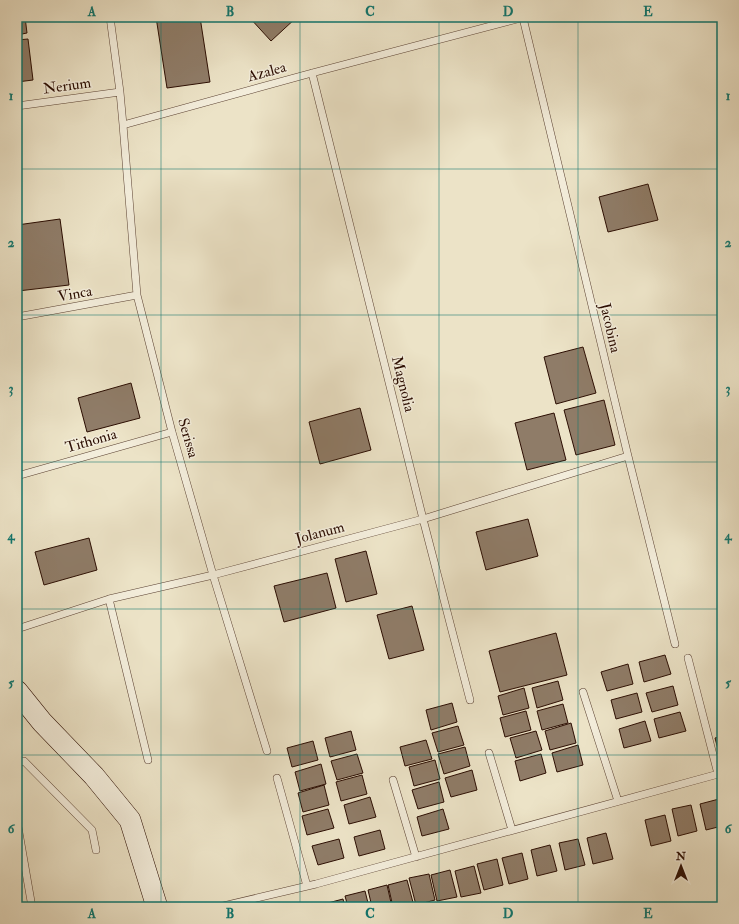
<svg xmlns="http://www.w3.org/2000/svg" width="739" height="924" viewBox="0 0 739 924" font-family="'IM FELL Double Pica',serif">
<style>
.building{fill:#8f7c68;stroke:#2b0d02}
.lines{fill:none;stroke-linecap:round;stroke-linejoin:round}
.lane-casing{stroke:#5b4233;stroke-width:8}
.secondary-casing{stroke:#2b0d02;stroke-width:22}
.lane{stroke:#f3eddb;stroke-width:7}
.secondary{stroke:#f3eddb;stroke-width:21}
.grid{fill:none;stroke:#0f766e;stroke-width:1;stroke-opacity:0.55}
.labels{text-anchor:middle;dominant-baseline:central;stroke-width:3;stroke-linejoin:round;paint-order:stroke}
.street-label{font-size:15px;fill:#2b0d02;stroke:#f3eddb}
.neatline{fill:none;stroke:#0f766e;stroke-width:1.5}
.grid-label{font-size:13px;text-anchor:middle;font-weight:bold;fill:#0f766e}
</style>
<rect width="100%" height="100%" fill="#ece3c7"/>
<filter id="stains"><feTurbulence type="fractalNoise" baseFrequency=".005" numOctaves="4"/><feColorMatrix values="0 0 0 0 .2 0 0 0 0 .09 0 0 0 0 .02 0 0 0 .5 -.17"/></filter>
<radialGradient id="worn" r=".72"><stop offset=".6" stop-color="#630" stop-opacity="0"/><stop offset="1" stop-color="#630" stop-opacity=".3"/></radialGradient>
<path class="building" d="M 17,17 L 25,17 L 27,33 L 17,35 Z
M 156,17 L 200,17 L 210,82 L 167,88 Z
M 249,17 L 297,17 L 271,41 Z
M 28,39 L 33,80 L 17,82 L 17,40 Z
M 648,184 L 658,220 L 608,232 L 599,197 Z
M 60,219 L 69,285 L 18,291 L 17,280 L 17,225 Z
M 583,347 L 596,393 L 556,404 L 544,357 Z
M 131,383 L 140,418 L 87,432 L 78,398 Z
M 604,400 L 615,445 L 576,455 L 564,410 Z
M 360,408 L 371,450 L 320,464 L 309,422 Z
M 554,413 L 566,460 L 527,470 L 515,423 Z
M 528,519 L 538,556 L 486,570 L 476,532 Z
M 89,538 L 97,570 L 44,585 L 35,552 Z
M 366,551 L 377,594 L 346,602 L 335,559 Z
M 327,573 L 336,608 L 284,622 L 274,586 Z
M 412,606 L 424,650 L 389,659 L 377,615 Z
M 556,633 L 567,675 L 500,692 L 489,651 Z
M 665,655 L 671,674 L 644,682 L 639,662 Z
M 628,664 L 633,684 L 607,691 L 601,672 Z
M 558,681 L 563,700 L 537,708 L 532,688 Z
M 673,686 L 678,705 L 652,712 L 646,693 Z
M 524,688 L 529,708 L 503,715 L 498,696 Z
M 637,693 L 642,712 L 616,719 L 611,700 Z
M 452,703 L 457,722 L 431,730 L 426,710 Z
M 563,704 L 568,723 L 542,730 L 537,711 Z
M 526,711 L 531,730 L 505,737 L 500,718 Z
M 680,712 L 686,731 L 659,738 L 654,719 Z
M 645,721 L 651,741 L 624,748 L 619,729 Z
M 571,723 L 576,743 L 550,750 L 545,731 Z
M 458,726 L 464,745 L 438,752 L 432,733 Z
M 351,731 L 356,750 L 330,757 L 325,738 Z
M 536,731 L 542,750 L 516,758 L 510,738 Z
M 722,736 L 722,756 L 720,757 L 715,738 Z
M 426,740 L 432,759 L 405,766 L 400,747 Z
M 313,741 L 318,760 L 292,767 L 287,748 Z
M 578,745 L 583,765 L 557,772 L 552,753 Z
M 465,747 L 470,766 L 444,774 L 438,754 Z
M 357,754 L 363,773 L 337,780 L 331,761 Z
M 541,754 L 546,773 L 520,781 L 515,761 Z
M 435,760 L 440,779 L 414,786 L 409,767 Z
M 321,764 L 326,784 L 300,791 L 295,772 Z
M 472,770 L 477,790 L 451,797 L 445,778 Z
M 362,775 L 367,794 L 341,801 L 336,782 Z
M 439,782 L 444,802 L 418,809 L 412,790 Z
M 324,785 L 329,805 L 303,812 L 298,793 Z
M 370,797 L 376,817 L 349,824 L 344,805 Z
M 719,799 L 722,809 L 722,826 L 706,830 L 700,804 Z
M 691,805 L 697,831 L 678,836 L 672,809 Z
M 328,809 L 334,828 L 307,835 L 302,816 Z
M 443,809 L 449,829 L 422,836 L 417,817 Z
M 665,815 L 671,841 L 651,846 L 645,820 Z
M 380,830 L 385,849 L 359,856 L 354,837 Z
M 606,833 L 613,859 L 593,864 L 587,838 Z
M 339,839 L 344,858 L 318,865 L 312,846 Z
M 578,839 L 585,865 L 565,870 L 559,843 Z
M 550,845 L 557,871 L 537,876 L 531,850 Z
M 522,853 L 528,879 L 509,884 L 502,858 Z
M 497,859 L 503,885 L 484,890 L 477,864 Z
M 474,866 L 481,893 L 461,897 L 455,871 Z
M 450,870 L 457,897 L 437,901 L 431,875 Z
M 429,874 L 435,900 L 416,905 L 409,878 Z
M 407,880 L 414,906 L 393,907 L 388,885 Z
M 387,885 L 392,907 L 372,907 L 368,890 Z
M 365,891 L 369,907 L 348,907 L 345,896 Z
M 343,899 L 345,907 L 324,907 L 324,904 Z"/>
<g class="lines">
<defs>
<path id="lane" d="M 110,17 L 120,92 L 123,125 L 312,73 L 525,17
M 523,18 L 628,456 L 675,644
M 312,73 L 423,519 L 470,700
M 17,106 L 120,92
M 123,125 L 137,295 L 172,432 L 213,575 L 267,751
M 17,317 L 137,295
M 17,476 L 172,432
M 109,599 L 148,760
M 17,629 L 109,599 L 213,575 L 423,519 L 628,456
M 688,658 L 718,774
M 583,692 L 618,801
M 489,753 L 512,830
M 17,762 L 24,761 L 92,830 L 96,850
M 277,778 L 307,886
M 393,780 L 416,857
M 17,821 L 32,907
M 219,907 L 316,884 L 722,773"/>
<path id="secondary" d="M 17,691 L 42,722 L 94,776 L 130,820 L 157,907"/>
</defs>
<use href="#lane" class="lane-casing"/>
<use href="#secondary" class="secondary-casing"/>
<use href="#lane" class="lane"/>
<use href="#secondary" class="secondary"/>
</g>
<path class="grid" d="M 161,17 L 161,907M 300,17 L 300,907M 439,17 L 439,907M 578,17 L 578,907M 17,169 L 722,169M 17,315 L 722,315M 17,462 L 722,462M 17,609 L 722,609M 17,755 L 722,755"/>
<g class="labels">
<g class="street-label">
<text transform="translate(267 72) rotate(-15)">Azalea</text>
<text transform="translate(67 86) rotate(-8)">Nerium</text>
<text transform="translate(75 294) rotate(-10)">Vinca</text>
<text transform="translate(610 328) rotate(77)">Jacobina</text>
<text transform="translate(403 384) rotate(76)">Magnolia</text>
<text transform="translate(188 438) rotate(74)">Serissa</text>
<text transform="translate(91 441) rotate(-16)">Tithonia</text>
<text transform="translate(320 533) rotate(-15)">Jolanum</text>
</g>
</g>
<rect width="739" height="924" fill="none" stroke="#ece3c7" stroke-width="44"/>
<g transform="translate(681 866)" stroke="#f3eddb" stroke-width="3" paint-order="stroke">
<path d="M0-3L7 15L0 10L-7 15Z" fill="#2b0d02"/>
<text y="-6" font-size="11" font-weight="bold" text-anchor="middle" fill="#2b0d02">N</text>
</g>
<rect x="22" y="22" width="695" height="880" class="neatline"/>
<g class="grid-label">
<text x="92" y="16">A</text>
<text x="230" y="16">B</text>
<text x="370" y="16">C</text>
<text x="508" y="16">D</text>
<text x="648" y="16">E</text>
<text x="11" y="100">1</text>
<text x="728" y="100">1</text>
<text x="11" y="247">2</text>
<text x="728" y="247">2</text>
<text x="11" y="393">3</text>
<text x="728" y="393">3</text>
<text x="11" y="540">4</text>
<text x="728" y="540">4</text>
<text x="11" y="687">5</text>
<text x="728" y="687">5</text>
<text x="11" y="833">6</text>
<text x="728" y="833">6</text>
<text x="92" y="918">A</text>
<text x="230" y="918">B</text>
<text x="370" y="918">C</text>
<text x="508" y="918">D</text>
<text x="648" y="918">E</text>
</g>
<rect width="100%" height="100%" filter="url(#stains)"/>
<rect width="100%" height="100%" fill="url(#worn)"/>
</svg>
